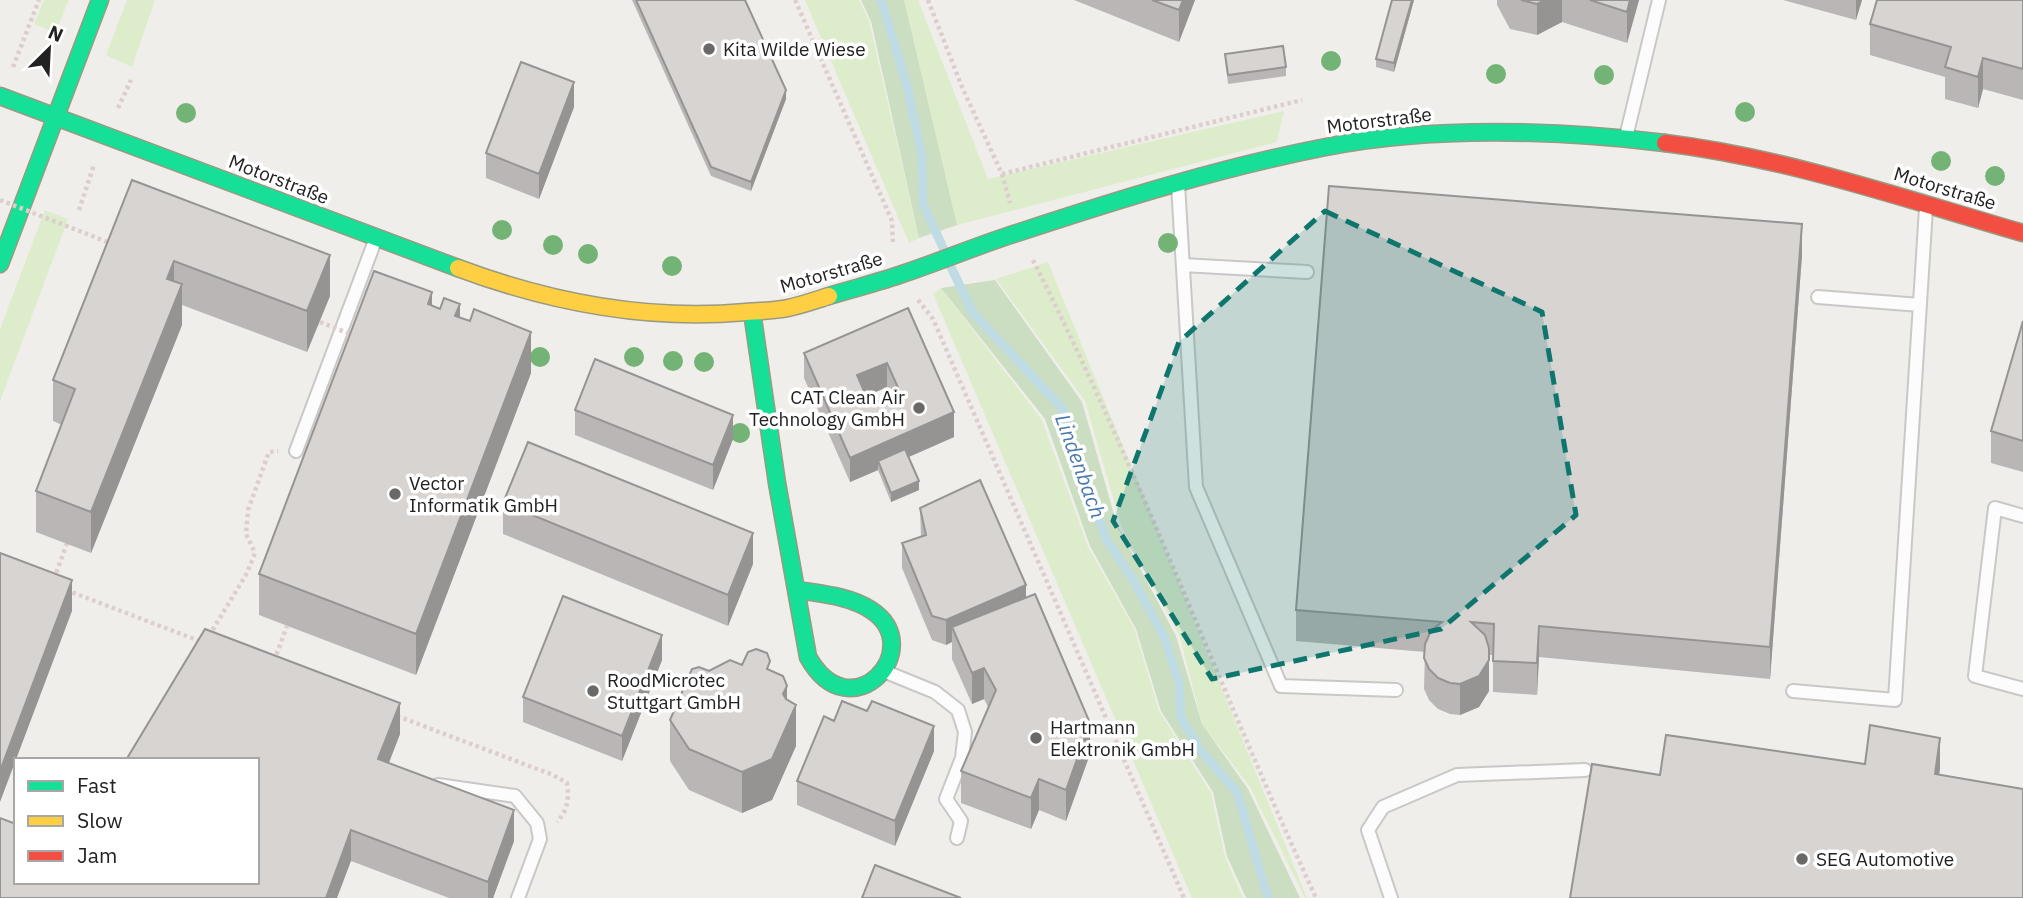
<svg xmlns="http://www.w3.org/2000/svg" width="2023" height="898" viewBox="0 0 2023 898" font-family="'IBM Plex Sans',sans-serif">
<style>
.grass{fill:#ddeccb}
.forest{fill:#cbdec1}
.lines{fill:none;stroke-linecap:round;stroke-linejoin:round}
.stream{stroke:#bfdbe3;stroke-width:9}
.lane-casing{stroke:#c9c8c7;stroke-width:16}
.fast-casing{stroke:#999a82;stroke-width:19}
.slow-casing{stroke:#999a82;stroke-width:19}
.jam-casing{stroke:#999a82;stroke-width:19}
.path{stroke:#dccecd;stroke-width:4.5;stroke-dasharray:3.5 3.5;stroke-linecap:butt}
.lane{stroke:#fdfcfc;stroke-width:12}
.fast{stroke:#16e098;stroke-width:16}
.slow{stroke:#ffcf43;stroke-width:16}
.jam{stroke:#f24e42;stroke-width:16}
.path-bridge{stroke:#dccecd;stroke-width:4.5;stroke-dasharray:3.5 3.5;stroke-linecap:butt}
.tree{fill:#73b476}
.wall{fill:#b9b6b5;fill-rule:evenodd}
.shaded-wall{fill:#969493}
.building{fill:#d7d4d2;stroke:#969493;stroke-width:2;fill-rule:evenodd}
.marked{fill:#0f766e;fill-opacity:0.2;stroke:#0f766e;stroke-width:5;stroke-dasharray:14 9;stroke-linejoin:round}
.poi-dot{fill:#6a6968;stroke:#fff;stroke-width:2.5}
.labels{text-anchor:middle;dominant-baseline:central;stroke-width:7;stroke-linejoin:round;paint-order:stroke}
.poi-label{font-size:19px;fill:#222;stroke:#fff;text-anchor:start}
.street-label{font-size:19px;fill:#222;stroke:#fff}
.water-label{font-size:21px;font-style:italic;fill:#4a7aab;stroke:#fff}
</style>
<rect width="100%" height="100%" fill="#f0eeeb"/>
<path class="grass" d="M 44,0 L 69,0 L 55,33 L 34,24 Z
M 127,0 L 155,0 L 132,67 L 106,55 Z
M 805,0 L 859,0 L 869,21 L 919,238 L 909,243 Z
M 904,0 L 918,0 L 988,179 L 1284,111 L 1277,142 L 957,225 Z
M 45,210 L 68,219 L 0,401 L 0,329 Z
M 1048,262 L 1307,898 L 1305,898 L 1250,787 L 1202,724 L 1180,637 L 1121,525 L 1085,401 L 996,279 Z
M 941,288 L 1042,420 L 1088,547 L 1134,628 L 1159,711 L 1211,793 L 1225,857 L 1243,898 L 1192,898 L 933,294 Z"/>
<path class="forest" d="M 861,0 L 904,0 L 957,225 L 919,238 L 871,21 Z
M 995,280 L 1082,402 L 1117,525 L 1176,636 L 1202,724 L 1248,789 L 1300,898 L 1246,898 L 1227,856 L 1213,792 L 1161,711 L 1136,629 L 1090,546 L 1045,419 L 941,288 Z"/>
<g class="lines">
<path class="stream" d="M 881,0 L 907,86 L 922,156 L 923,204 L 945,252
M 950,265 L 973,313 L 1062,408 L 1106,539 L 1134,581 L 1165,639 L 1179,683 L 1181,718 L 1201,751 L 1237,792 L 1268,898"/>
<defs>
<path id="lane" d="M 1626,137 L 1659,0
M 1178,184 L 1196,487 L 1281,686 L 1396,690
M 1183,265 L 1307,272
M 1818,297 L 1920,305
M 296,451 L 376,238
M 2023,516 L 1995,508 L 1975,676 L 2023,689
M 886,672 L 935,692 L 958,710 L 965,732 L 962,758 L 946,799 L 961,821 L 957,838
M 1793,691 L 1895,700 L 1926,208
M 438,785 L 515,796 L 537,823 L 540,839 L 518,898
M 1391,898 L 1368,830 L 1383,807 L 1457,775 L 1585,770"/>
<path id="fast" d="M 0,96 L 458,268
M 0,264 L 100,0
M 829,296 C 855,288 880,282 905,273 C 944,260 981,244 1020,232 C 1120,199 1223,167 1326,147 C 1431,126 1559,130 1665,143
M 752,312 L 777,483 L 808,657 C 851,734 929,648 871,610 C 850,596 822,594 798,590"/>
<path id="slow" d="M 458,268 C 549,302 648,321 746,312 C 759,311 774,311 788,308 C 802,305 816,300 829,296"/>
<path id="jam" d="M 1665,143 C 1787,158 1905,199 2023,233"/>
</defs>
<use href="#lane" class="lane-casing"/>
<use href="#fast" class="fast-casing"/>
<use href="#slow" class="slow-casing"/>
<use href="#jam" class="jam-casing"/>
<path class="path" d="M 795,0 L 892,221 L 893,245
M 928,0 L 962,87 L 1002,174 L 1010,203
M 13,67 L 39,0
M 118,108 L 131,80
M 1002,174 L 1302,100
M 79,210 L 94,165
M 1033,260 C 1138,468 1219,687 1316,898
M 918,300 L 933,319 L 1184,898
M 66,590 L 202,642
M 209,636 L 247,573 L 255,553 L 246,534 L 248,510 L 269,452 L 278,451
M 397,716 L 553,775 L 567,783 C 569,799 568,810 557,822"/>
<use href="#lane" class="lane"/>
<use href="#fast" class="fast"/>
<use href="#slow" class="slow"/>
<use href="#jam" class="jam"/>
<path class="path-bridge" d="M 0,200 L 110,243
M 320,322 L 355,336
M 54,579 L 67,543
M 274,661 L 287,626"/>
</g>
<g class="tree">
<circle cx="1331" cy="61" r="10"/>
<circle cx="1496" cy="74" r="10"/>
<circle cx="1604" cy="75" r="10"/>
<circle cx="1745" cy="112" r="10"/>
<circle cx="186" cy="113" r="10"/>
<circle cx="1941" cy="161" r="10"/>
<circle cx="1995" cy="176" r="10"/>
<circle cx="502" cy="230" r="10"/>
<circle cx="1168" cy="243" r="10"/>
<circle cx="553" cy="245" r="10"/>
<circle cx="588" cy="254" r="10"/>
<circle cx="672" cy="266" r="10"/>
<circle cx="540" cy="357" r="10"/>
<circle cx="634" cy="357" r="10"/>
<circle cx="673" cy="361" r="10"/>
<circle cx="704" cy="362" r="10"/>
<circle cx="740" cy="433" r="10"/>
</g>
<path class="wall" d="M 632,0 L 745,0 L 786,99 L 751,191 L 711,176 Z
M 1074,0 L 1195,0 L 1179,42 Z
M 1392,0 L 1414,0 L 1394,72 L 1376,67 L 1376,59 Z
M 1497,0 L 1639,0 L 1627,43 L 1562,22 L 1537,35 L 1510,29 L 1497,5 Z
M 1783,0 L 1862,0 L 1856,20 Z
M 2023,0 L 2023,100 L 1983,89 L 1978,108 L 1945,99 L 1945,77 L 1870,55 L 1870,24 Z
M 1225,54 L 1286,67 L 1286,76 L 1228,84 Z
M 574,107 L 539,199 L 486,178 L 486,153 Z
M 132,180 L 330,296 L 307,352 L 182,305 L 182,325 L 91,553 L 36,532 L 36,491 L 62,425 L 53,421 L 53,380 Z
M 1802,255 L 1770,679 L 1539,657 L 1537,695 L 1493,692 L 1493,655 L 1489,655 L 1489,691 L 1479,707 L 1460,715 L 1450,714 L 1438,709 L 1429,700 L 1424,689 L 1425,652 L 1296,641 L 1296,610 Z
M 432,306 L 460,317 L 531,373 L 416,675 L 259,615 L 259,574 Z
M 908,308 L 954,437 L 909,457 L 919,490 L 891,502 L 878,470 L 850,482 L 804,378 L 804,353 ZM 887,387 L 891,396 L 870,405 L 867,396 Z
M 2023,321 L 2023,472 L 1991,463 L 1991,431 Z
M 575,410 L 733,439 L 713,490 L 575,435 Z
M 503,503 L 753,564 L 728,626 L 503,534 Z
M 920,508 L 1026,598 L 1090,754 L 1066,821 L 1039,810 L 1031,829 L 961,803 L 961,771 L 988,707 L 984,699 L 972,704 L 952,659 L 952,642 L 946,645 L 932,640 L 902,568 L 902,543 L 921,537 Z
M 662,660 L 622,761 L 523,722 L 523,697 Z
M 742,665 L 770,670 L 787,700 L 796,746 L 772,800 L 742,813 L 689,790 L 670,761 L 670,720 L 709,671 Z
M 834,721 L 934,751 L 895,846 L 797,805 L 797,781 Z
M 400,734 L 389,763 L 514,841 L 493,898 L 449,898 L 351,861 L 16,882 Z"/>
<path class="shaded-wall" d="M 1183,0 L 1195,0 L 1179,42 L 1179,10 Z
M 1412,0 L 1414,0 L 1394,72 L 1394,63 Z
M 1545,0 L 1562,0 L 1562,22 L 1537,35 L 1537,4 Z
M 1630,0 L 1639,0 L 1627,43 L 1627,12 Z
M 1856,0 L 1862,0 L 1856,20 Z
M 1983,58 L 1983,89 L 1978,108 L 1978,77 Z
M 574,82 L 574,107 L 539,199 L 539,174 Z
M 786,90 L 786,99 L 751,191 L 751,182 Z
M 1802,224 L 1802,255 L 1770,679 L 1770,647 Z
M 330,255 L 330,296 L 307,352 L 307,311 Z
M 174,261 L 174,302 L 167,279 Z
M 182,284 L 182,325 L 91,553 L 91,512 Z
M 432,292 L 432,333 L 428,304 Z
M 460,304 L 460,345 L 455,316 Z
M 531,332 L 531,373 L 416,675 L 416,634 Z
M 887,363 L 887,387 L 857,400 L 857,375 Z
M 954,412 L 954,437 L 881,469 L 878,461 L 878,470 L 850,482 L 850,458 Z
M 733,415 L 733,439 L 713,490 L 713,465 Z
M 919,481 L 919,490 L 891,502 L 891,493 Z
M 753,533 L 753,564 L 728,626 L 728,595 Z
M 72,580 L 72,611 L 0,802 L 0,771 Z
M 1026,585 L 1026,610 L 952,627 L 952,642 L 946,645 L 946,620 Z
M 1539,626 L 1539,657 L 1537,695 L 1537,663 Z
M 662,635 L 662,660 L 622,761 L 622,736 Z
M 1489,648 L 1489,691 L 1479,707 L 1460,715 L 1460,684 Z
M 984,668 L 984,699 L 972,704 L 972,673 Z
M 787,686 L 787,726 L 796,705 L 796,746 L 772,800 L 742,813 L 742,772 Z
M 400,703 L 400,734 L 378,790 L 378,759 Z
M 1090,723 L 1090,754 L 1066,821 L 1066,790 Z
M 934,726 L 934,751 L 895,846 L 895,821 Z
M 1940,738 L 1940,769 L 1935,805 L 1935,774 Z
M 1039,779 L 1039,810 L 1031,829 L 1031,798 Z
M 514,810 L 514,841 L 493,898 L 488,898 L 488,882 Z
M 351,830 L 351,861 L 337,898 L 326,898 Z"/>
<path class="building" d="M 636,0 L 745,0 L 786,90 L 751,182 L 711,167 Z
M 1152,0 L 1183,0 L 1179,10 Z
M 1392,0 L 1412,0 L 1394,63 L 1376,59 Z
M 1521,0 L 1545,0 L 1537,4 Z
M 1590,0 L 1630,0 L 1627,12 Z
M 1877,0 L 2023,0 L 2023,69 L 1983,58 L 1978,77 L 1945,67 L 1951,47 L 1870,24 Z
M 1283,46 L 1286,67 L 1228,75 L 1225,54 Z
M 521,62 L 574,82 L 539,174 L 486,153 Z
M 132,180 L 330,255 L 307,311 L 174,261 L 167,279 L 182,284 L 91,512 L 36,491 L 75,389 L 53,380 Z
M 1329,186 L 1802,224 L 1770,647 L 1539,626 L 1537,663 L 1493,661 L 1494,624 L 1471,622 L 1485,635 L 1489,648 L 1489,660 L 1479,676 L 1460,684 L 1450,683 L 1438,678 L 1429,669 L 1424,658 L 1425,644 L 1431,631 L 1442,622 L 1296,610 Z
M 374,271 L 432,292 L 428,304 L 440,309 L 444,298 L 460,304 L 455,316 L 470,321 L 474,309 L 531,332 L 416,634 L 259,574 Z
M 908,308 L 954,412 L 850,458 L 804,353 ZM 887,363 L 900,392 L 870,405 L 857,375 Z
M 2023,321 L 2023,441 L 1991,431 Z
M 595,359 L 733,415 L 713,465 L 575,410 Z
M 528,442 L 753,533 L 728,595 L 503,503 Z
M 905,449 L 919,481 L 891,493 L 878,461 Z
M 980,480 L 1026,585 L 946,620 L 932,616 L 902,543 L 926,535 L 920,508 Z
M 0,553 L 72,580 L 0,771 Z
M 1035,594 L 1090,723 L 1066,790 L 1039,779 L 1031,798 L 961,771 L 996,690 L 984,668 L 972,673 L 952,627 Z
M 563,596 L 662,635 L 622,736 L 523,697 Z
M 205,629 L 400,703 L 378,759 L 514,810 L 488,882 L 351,830 L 326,898 L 0,898 L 0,818 L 16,824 L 16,882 L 257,882 L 257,760 L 126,760 Z
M 756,649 L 767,653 L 770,661 L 767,669 L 783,676 L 787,686 L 783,694 L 786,699 L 796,705 L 772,759 L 742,772 L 689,749 L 670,720 L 692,669 L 699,667 L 709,671 L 730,660 L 742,665 L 748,652 Z
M 842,701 L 867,711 L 872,701 L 934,726 L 895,821 L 797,781 L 824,716 L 834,721 Z
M 1870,725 L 1940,738 L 1935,774 L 2023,789 L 2023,898 L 1570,898 L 1592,764 L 1660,775 L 1666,735 L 1865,764 Z
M 875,865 L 961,898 L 862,898 Z"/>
<path class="marked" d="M 1325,211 L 1542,312 L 1576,515 L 1441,629 L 1212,679 L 1113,521 L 1179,342 Z"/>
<g class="poi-dot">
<circle cx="709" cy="49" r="7"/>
<circle cx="919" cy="408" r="7"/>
<circle cx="395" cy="494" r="7"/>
<circle cx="593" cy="691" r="7"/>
<circle cx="1036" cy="738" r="7"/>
<circle cx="1802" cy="859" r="7"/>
</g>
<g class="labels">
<g class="poi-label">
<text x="723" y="49">Kita Wilde Wiese</text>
<text x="905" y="397" text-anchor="end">CAT Clean Air<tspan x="905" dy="22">Technology GmbH</tspan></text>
<text x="409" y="483">Vector<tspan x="409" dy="22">Informatik GmbH</tspan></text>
<text x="607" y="680">RoodMicrotec<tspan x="607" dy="22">Stuttgart GmbH</tspan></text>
<text x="1050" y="727">Hartmann<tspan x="1050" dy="22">Elektronik GmbH</tspan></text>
<text x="1816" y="859">SEG Automotive</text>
</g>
<g class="street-label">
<text transform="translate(1379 120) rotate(-7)">Motorstraße</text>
<text transform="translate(279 179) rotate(21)">Motorstraße</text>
<text transform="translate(1945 188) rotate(17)">Motorstraße</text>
<text transform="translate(831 272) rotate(-16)">Motorstraße</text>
</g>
<g class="water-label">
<text transform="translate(1081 466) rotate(70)">Lindenbach</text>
</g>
</g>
<rect x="14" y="758" width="245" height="126" fill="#ffffff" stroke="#a7a7a7" stroke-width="2"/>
<rect x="28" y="781" width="35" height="10" fill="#16e098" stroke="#a7a7a7" stroke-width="2"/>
<text x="77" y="793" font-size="21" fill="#222222">Fast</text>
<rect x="28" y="816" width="35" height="10" fill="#ffcf43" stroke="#a7a7a7" stroke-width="2"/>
<text x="77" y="828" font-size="21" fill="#222222">Slow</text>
<rect x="28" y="851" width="35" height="10" fill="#f24e42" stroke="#a7a7a7" stroke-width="2"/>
<text x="77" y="863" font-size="21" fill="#222222">Jam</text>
<g transform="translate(49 49) rotate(24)" stroke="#ffffff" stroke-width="5" paint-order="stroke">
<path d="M0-5L12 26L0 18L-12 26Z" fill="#222222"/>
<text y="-10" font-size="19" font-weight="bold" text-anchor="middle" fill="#222222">N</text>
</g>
</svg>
